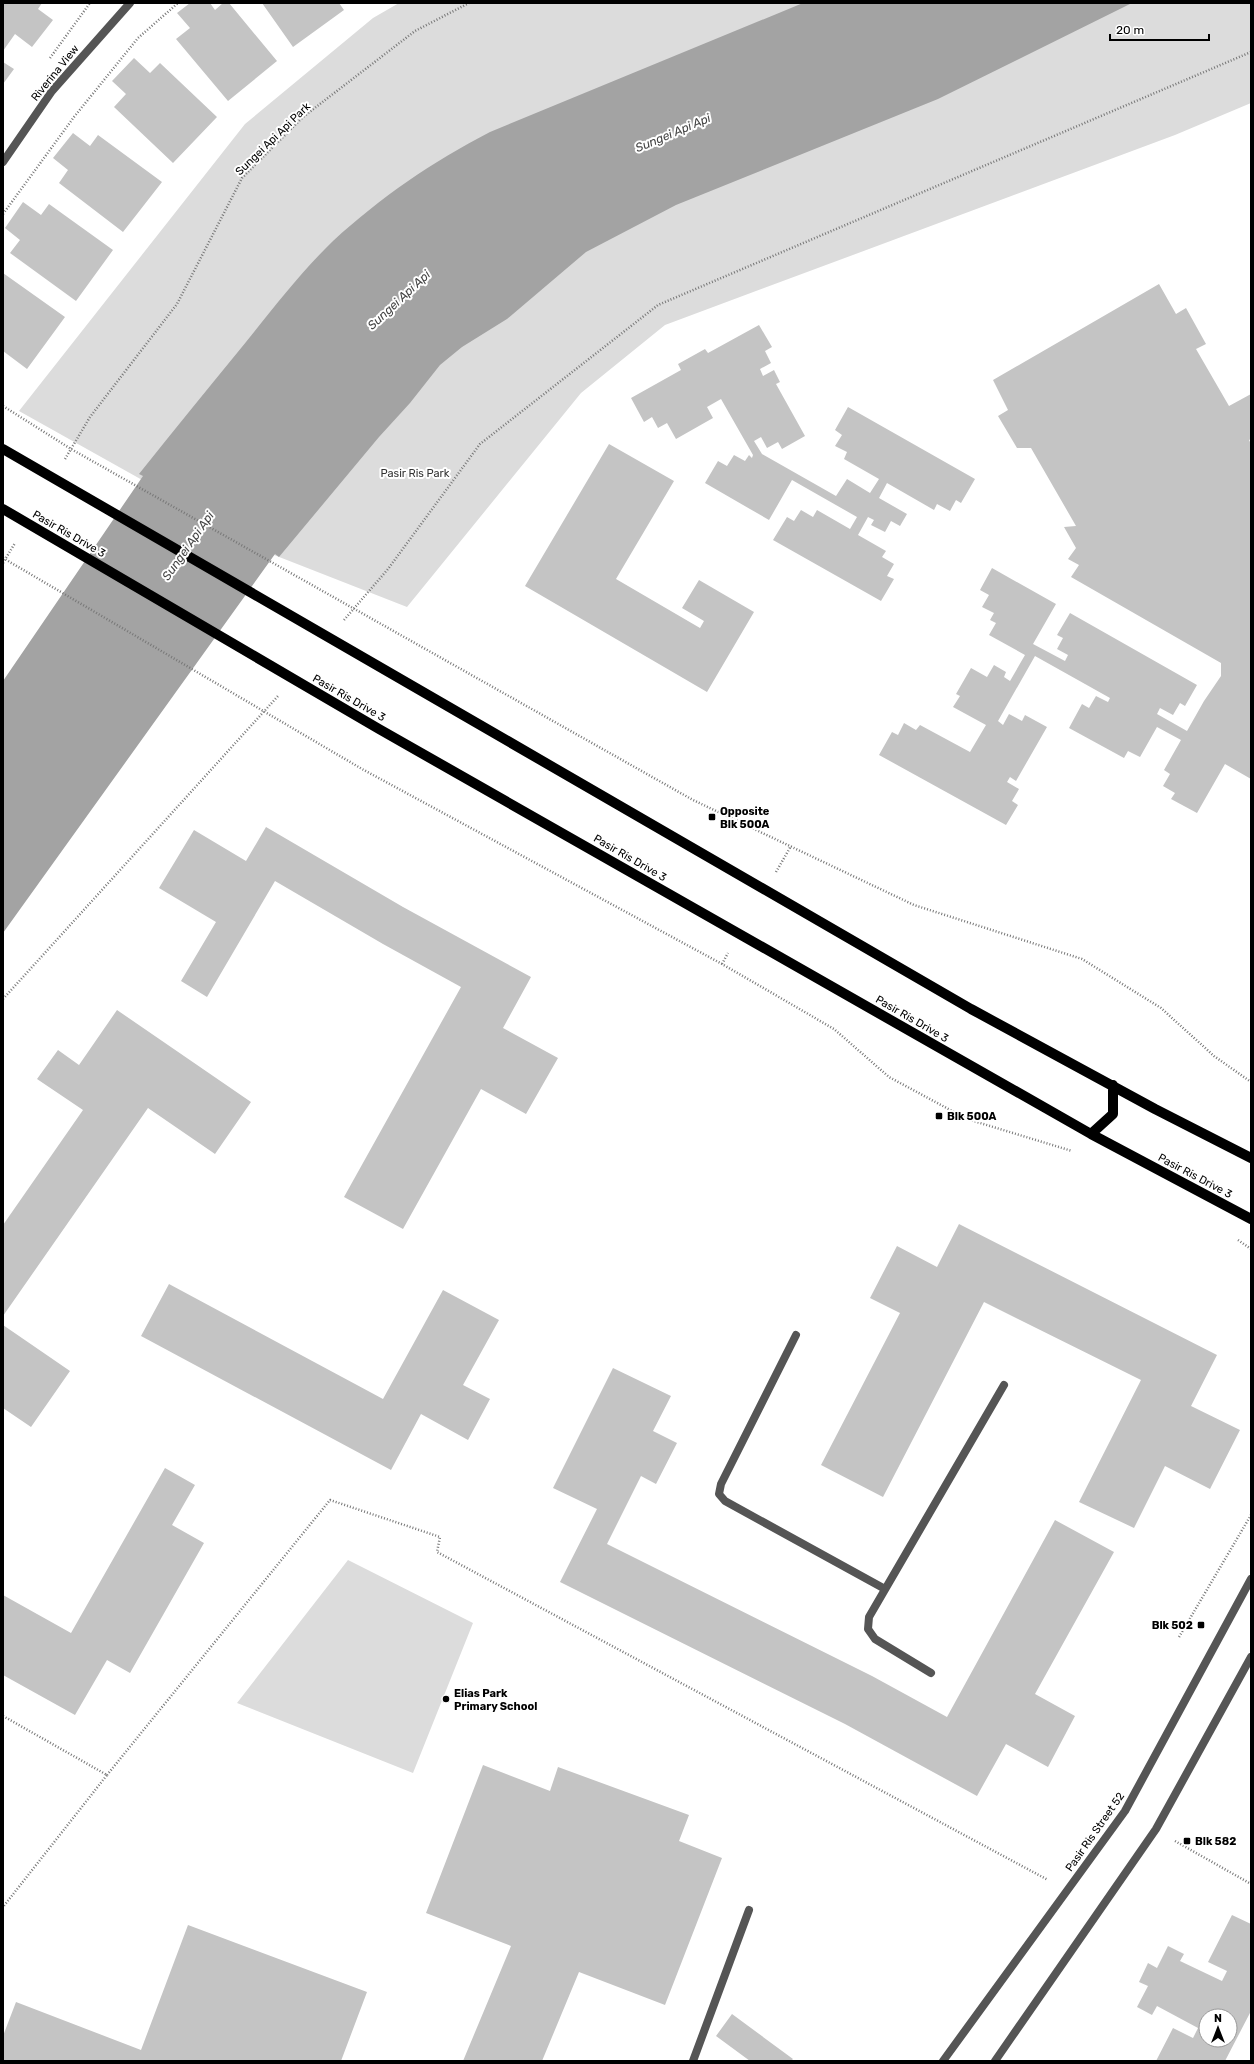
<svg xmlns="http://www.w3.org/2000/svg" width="1254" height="2064" viewBox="0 0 1254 2064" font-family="Rubik,sans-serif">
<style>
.green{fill:#dcdcdc}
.water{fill:#a3a3a3}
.building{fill:#c4c4c4;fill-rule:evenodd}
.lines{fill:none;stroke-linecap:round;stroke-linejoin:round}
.path{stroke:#777;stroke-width:2.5;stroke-dasharray:1 2;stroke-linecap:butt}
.service{stroke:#555;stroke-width:8}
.minor{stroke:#555;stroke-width:8}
.primary{stroke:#000;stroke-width:10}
.poi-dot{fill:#000;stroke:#fff;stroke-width:1.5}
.labels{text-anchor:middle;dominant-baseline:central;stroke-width:4;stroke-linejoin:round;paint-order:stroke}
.street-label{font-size:11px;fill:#000;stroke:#fff}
.park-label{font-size:11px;fill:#333;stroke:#fff}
.poi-label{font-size:11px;font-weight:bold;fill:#000;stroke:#fff;text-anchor:start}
.water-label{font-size:12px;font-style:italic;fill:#444;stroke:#fff}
</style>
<rect width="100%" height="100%" fill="#fff"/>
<path class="green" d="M 399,3 L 831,3 L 144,481 L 19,411 L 245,124 L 373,18 Z
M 1123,3 L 1251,3 L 1251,103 L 1175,135 L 665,325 L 581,393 L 407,607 L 269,553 L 536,246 Z
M 348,1560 L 473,1623 L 413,1773 L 237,1703 Z"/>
<path class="water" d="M 803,3 L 1132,3 L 938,99 L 676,205 L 586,252 L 507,319 L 462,347 L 440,365 L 410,403 L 379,437 L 279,557 L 275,554 L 3,933 L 3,681 L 143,476 L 139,474 C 174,430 210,386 246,342 C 274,307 301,272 333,241 C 381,197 432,162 490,132 Z"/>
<path class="building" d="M 3,3 L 42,3 L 38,9 L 53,20 L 32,47 L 15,34 L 3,51 Z
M 190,3 L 210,3 L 215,10 L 223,3 L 229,3 L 277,61 L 228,101 L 176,39 L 190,28 L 177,13 Z
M 262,3 L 339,3 L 344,10 L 293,47 Z
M 134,58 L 150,73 L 160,63 L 217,117 L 173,163 L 114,107 L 126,94 L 112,81 Z
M 3,62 L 14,69 L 3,84 Z
M 73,133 L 90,146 L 98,135 L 162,182 L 123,232 L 59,183 L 68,170 L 53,158 Z
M 23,202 L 41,215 L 49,204 L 113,250 L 76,301 L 10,253 L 20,240 L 5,228 Z
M 3,273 L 65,317 L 27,369 L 3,351 Z
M 1159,284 L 1176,314 L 1186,308 L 1206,344 L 1196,349 L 1229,406 L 1251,394 L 1251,439 L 1249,440 L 1251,444 L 1251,779 L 1225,764 L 1197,813 L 1171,799 L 1175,793 L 1163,786 L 1170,774 L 1164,770 L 1181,740 L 1157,727 L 1140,757 L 1128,751 L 1124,758 L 1069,728 L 1082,704 L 1089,708 L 1096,696 L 1108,702 L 1110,698 L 1035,656 L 998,721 L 1003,725 L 1009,714 L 1022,721 L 1025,715 L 1047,727 L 1016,781 L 1010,777 L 1007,782 L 1019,789 L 1012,801 L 1018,805 L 1006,825 L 879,755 L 892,732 L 898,735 L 904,723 L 916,730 L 920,725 L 970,752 L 986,725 L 953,707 L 960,696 L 956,694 L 971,668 L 987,677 L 994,665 L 1006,672 L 1004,677 L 1010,681 L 1025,655 L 989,635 L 996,623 L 990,620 L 994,613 L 982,607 L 989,595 L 980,590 L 992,568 L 1056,604 L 1033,644 L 1065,661 L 1068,655 L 1057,649 L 1063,638 L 1057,635 L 1070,613 L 1197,685 L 1185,706 L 1180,703 L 1173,715 L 1160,708 L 1157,714 L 1187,731 L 1204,701 L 1221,676 L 1221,663 L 1071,577 L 1079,565 L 1068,559 L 1076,548 L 1064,527 L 1076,526 L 1031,448 L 1017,448 L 998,416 L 1008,410 L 993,380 Z
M 759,325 L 772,347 L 765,351 L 771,363 L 760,369 L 763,376 L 774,370 L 780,382 L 776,384 L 805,436 L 782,449 L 778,442 L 767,448 L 761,437 L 754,441 L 762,454 L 836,496 L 847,479 L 870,493 L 879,479 L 844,459 L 847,452 L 835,446 L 842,435 L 835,430 L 848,407 L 975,479 L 961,503 L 956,500 L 950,511 L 937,504 L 934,510 L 887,483 L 879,498 L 907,514 L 900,526 L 891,521 L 885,532 L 871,525 L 874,520 L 868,517 L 858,535 L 886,551 L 882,557 L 894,564 L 887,576 L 894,579 L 881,601 L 773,540 L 787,517 L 794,521 L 801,510 L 813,517 L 817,510 L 850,529 L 857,517 L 792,480 L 769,520 L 705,483 L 718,461 L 727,466 L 734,455 L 745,461 L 749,455 L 752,458 L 753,455 L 721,399 L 707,407 L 713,418 L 676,439 L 667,423 L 658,428 L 652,417 L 644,422 L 631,398 L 681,370 L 678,364 L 705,349 L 708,353 Z
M 609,444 L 674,481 L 616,579 L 700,628 L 704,621 L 682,608 L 699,580 L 754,612 L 707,692 L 525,586 Z
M 266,827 L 403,907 L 531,977 L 503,1028 L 558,1058 L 526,1114 L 481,1089 L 403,1229 L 344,1197 L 461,987 L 383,944 L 275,881 L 207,997 L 181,981 L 216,922 L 159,888 L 194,830 L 246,861 Z
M 117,1010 L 251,1102 L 215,1154 L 148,1108 L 3,1316 L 3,1225 L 83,1110 L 37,1079 L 58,1050 L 79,1065 Z
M 959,1224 L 1217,1355 L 1191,1406 L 1240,1430 L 1210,1489 L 1165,1466 L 1134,1528 L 1079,1502 L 1141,1380 L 984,1302 L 883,1497 L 821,1465 L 900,1313 L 870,1298 L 897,1246 L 937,1267 Z
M 169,1284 L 383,1399 L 443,1290 L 499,1320 L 463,1385 L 490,1399 L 468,1440 L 421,1414 L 391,1470 L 141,1336 Z
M 3,1325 L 70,1371 L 31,1427 L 3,1408 Z
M 613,1368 L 671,1396 L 653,1431 L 677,1443 L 656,1484 L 641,1476 L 607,1544 L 872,1676 L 947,1717 L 1055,1520 L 1114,1552 L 1035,1694 L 1075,1716 L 1048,1767 L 1006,1744 L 977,1796 L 845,1724 L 560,1582 L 597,1509 L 553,1488 Z
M 165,1468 L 195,1485 L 172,1525 L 204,1543 L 130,1673 L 107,1660 L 75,1715 L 3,1675 L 3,1595 L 71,1633 Z
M 483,1765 L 550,1791 L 558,1767 L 689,1815 L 679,1841 L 722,1858 L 665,2005 L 579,1972 L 542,2061 L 463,2061 L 511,1946 L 426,1913 Z
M 1232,1915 L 1251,1924 L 1251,2011 L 1225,2061 L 1156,2061 L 1173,2028 L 1193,2038 L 1198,2028 L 1157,2006 L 1152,2015 L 1137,2007 L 1148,1986 L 1139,1982 L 1148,1963 L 1157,1968 L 1168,1946 L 1184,1954 L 1180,1961 L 1222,1981 L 1227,1971 L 1208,1962 ZM 1206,2016 L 1230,2016 L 1230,2040 L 1206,2040 Z
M 188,1925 L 367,1992 L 341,2061 L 3,2060 L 3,2036 L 16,2002 L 141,2050 Z
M 732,2014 L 793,2059 L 791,2061 L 750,2061 L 716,2036 Z"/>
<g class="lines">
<path class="path" d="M 50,58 L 90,3
M 3,214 L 74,117 L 138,38 L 178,3
M 3,406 L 71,449 L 693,800 L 914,905 L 1082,959 L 1161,1008 L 1214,1056 L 1251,1082
M 65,459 L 90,417 L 177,304 L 242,178 L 303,117 L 415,31 L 469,3
M 3,558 L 362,769 L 722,964 L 834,1029 L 889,1077 L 967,1119 L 1072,1151
M 3,563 L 15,543
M 344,620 L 388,569 L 480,444 L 658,305 L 1251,52
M 776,872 L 791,846
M 722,964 L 728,953
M 3,999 L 278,696
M 1238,1240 L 1251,1249
M 1179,1637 L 1251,1515
M 3,1716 L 107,1775 L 3,1907
M 107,1775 L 330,1500 L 440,1537 L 437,1552 L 1048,1880
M 1175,1841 L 1251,1884"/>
<path class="service" d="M 796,1335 L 721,1484 L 719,1494 L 725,1501 L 885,1589
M 931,1673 L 875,1639 L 868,1629 L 869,1617 L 1004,1385
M 693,2061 L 749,1910"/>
<path class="minor" d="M 3,162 L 52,91 L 130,3
M 943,2061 L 1125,1811 L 1251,1579
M 995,2061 L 1156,1829 L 1251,1657"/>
<path class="primary" d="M 3,449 L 971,1009 L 1155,1109 L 1251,1158
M 3,509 L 379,729 L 1091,1134 L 1251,1219
M 1091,1134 L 1113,1114 L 1113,1085"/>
</g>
<g class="poi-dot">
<rect x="708" y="813" width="8" height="8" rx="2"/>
<rect x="935" y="1112" width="8" height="8" rx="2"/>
<rect x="1197" y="1621" width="8" height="8" rx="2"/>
<circle cx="446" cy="1699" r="4"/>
<rect x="1183" y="1837" width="8" height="8" rx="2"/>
</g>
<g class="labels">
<g class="street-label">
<text transform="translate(55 73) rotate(-51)">Riverina View</text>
<text transform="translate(273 139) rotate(-44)">Sungei Api Api Park</text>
<text transform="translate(69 534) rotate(30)">Pasir Ris Drive 3</text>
<text transform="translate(349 698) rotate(30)">Pasir Ris Drive 3</text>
<text transform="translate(630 858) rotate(30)">Pasir Ris Drive 3</text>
<text transform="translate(912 1019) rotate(30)">Pasir Ris Drive 3</text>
<text transform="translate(1195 1176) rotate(28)">Pasir Ris Drive 3</text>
<text transform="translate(1095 1832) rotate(-55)">Pasir Ris Street 52</text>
</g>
<g class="park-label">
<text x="415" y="473">Pasir Ris Park</text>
</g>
<g class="poi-label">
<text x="720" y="811">Opposite<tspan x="720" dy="13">Blk 500A</tspan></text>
<text x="947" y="1116">Blk 500A</text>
<text x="1193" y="1625" text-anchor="end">Blk 502</text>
<text x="454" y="1693">Elias Park<tspan x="454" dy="13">Primary School</tspan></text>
<text x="1195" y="1841">Blk 582</text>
</g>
<g class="water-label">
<text transform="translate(673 133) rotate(-23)">Sungei Api Api</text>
<text transform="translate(399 300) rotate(-43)">Sungei Api Api</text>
<text transform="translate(188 546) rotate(-55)">Sungei Api Api</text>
</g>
</g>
<rect width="1254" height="2064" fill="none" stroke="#000000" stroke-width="8"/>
<g transform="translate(1218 2028)"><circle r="19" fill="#ffffff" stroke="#999999"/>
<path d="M0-3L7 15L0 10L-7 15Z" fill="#000000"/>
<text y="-6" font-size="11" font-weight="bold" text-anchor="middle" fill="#000000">N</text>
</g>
<path d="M1110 34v6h99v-6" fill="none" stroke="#000000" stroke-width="2"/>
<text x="1116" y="34" font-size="12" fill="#000000" stroke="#ffffff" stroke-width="3" paint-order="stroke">20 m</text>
</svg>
